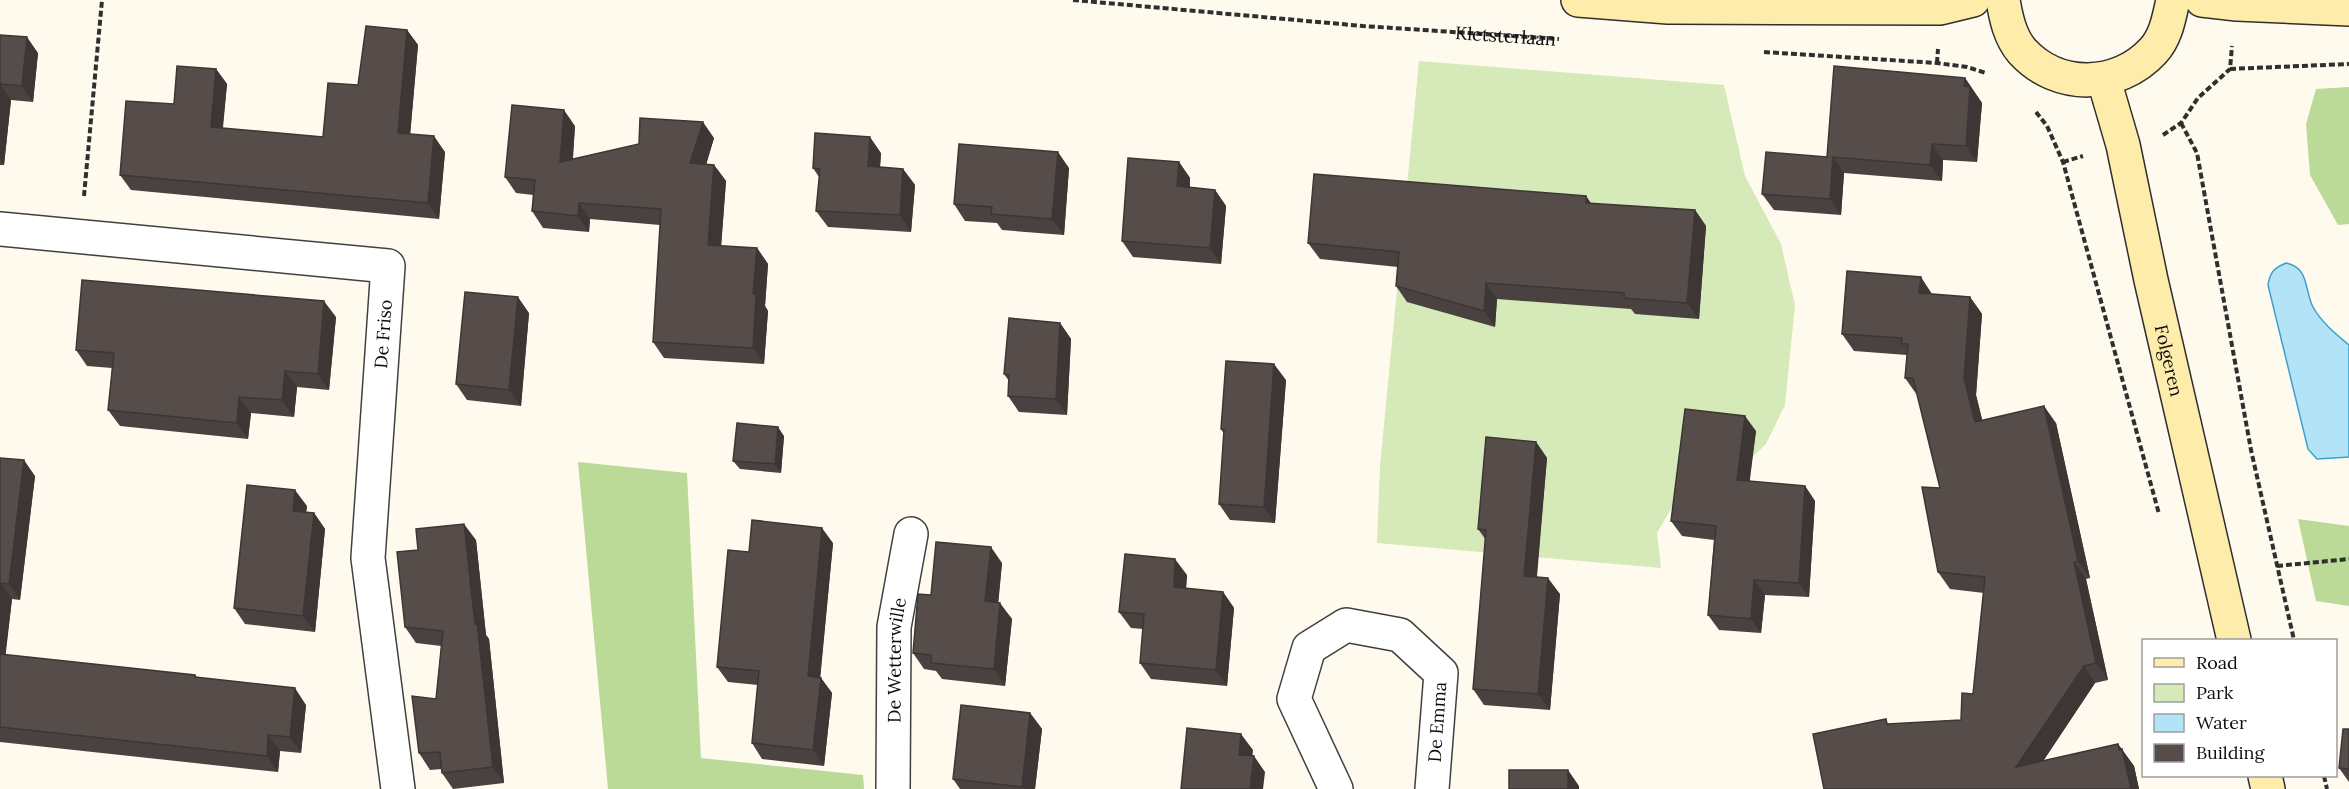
<svg xmlns="http://www.w3.org/2000/svg" width="2349" height="789" viewBox="0 0 2349 789" font-family="Lora,serif">
<style>
.green{fill:#d6e9b8}
.forest{fill:#bbda97}
.water{fill:#b3e3f6;stroke:#3ba0cc;stroke-width:1.5}
.lines{fill:none;stroke-linecap:round;stroke-linejoin:round}
.street-casing{stroke:#404040;stroke-width:36}
.secondary-casing{stroke:#2f2f2f;stroke-width:36}
.path{stroke:#2f2f2f;stroke-width:4;stroke-dasharray:6 3;stroke-linecap:butt}
.street{stroke:#fff;stroke-width:33}
.secondary{stroke:#feedaa;stroke-width:33}
.wall{fill:#4a4240}
.shaded-wall{fill:#3c3634}
.building{fill:#564d4a;stroke:#3c3634;stroke-width:1.5}
.labels{text-anchor:middle;dominant-baseline:central;stroke-width:6;stroke-linejoin:round;paint-order:stroke}
.street-label{font-size:18px;fill:#0d0d0d;stroke:#fff}
</style>
<rect width="100%" height="100%" fill="#fffaee"/>
<path class="green" d="M 1419,61 L 1724,85 L 1745,176 L 1781,244 L 1795,305 L 1785,405 L 1766,444 L 1743,466 L 1677,499 L 1657,533 L 1661,568 L 1377,543 L 1380,466 Z"/>
<path class="forest" d="M 2349,87 L 2349,224 L 2338,225 L 2310,175 L 2306,124 L 2316,89 Z
M 578,462 L 687,473 L 701,758 L 863,775 L 864,789 L 608,789 Z
M 2298,519 L 2349,526 L 2349,606 L 2316,601 Z"/>
<path class="water" d="M 2286,263 C 2310,268 2304,290 2313,307 C 2321,322 2337,335 2349,345 L 2349,457 L 2317,459 L 2308,449 L 2268,285 C 2270,272 2274,268 2286,263 Z"/>
<g class="lines">
<defs>
<g id="street">
<path d="M 0,229 L 388,266 L 368,558 L 398,789"/>
<path id="s2" d="M 893,789 L 894,627 L 911,534"/>
<path d="M 1336,789 L 1294,699 L 1309,648 L 1346,625 L 1400,635 L 1441,673 L 1432,789"/>
</g>
<g id="secondary">
<path d="M 1578,0 L 1668,7 L 1940,8 L 1973,0"/>
<path d="M 2003,0 C 2006,18 2010,37 2022,51 C 2057,90 2118,89 2153,51 C 2166,37 2169,18 2173,0"/>
<path d="M 2202,0 L 2237,4 L 2349,9"/>
<path id="s3" d="M 2104,80 L 2123,145 L 2151,280 L 2234,640"/>
<path d="M 2265,776 L 2268,789"/>
</g>
</defs>
<use href="#street" class="street-casing"/>
<use href="#secondary" class="secondary-casing"/>
<g class="path">
<path id="s1" d="M 1073,0 L 1363,26 L 1559,39"/>
<path d="M 1764,52 L 1937,63 L 1967,67 L 1986,73"/>
<path d="M 1937,63 L 1938,49"/>
<path d="M 2230,69 L 2349,64"/>
<path d="M 2036,112 L 2047,126 L 2063,162 L 2159,514"/>
<path d="M 2181,123 L 2197,153 L 2251,450 L 2294,640"/>
<path d="M 2163,135 L 2181,123 L 2198,98 L 2230,69 L 2232,46"/>
<path d="M 2063,162 L 2083,156"/>
<path d="M 84,196 L 102,0"/>
<path d="M 2277,566 L 2349,559"/>
<path d="M 2324,776 L 2327,789"/>
</g>
<use href="#street" class="street"/>
<use href="#secondary" class="secondary"/>
</g>
<path class="wall" d="M 407,30 L 418,45 L 410,134 L 445,152 L 439,219 L 131,190 L 120,175 L 174,104 L 216,69 L 227,84 L 223,128 L 323,137 L 358,85 Z
M 0,35 L 38,53 L 33,102 L 11,100 L 4,165 L 0,165 Z
M 1965,78 L 1982,103 L 1977,162 L 1943,160 L 1942,181 L 1844,173 L 1841,215 L 1774,210 L 1762,194 Z
M 575,126 L 573,159 L 714,138 L 706,164 L 714,165 L 726,181 L 721,246 L 757,248 L 768,264 L 765,306 L 768,311 L 764,364 L 664,358 L 653,342 L 660,225 L 590,219 L 589,232 L 543,228 L 532,211 L 533,195 L 516,193 L 505,177 Z
M 881,153 L 880,167 L 903,169 L 915,185 L 911,232 L 828,227 L 816,211 L 819,177 L 813,168 Z
M 1179,162 L 1190,178 L 1190,187 L 1215,190 L 1226,206 L 1221,264 L 1133,257 L 1122,241 Z
M 1069,168 L 1064,235 L 1002,230 L 997,223 L 965,221 L 954,204 Z
M 1586,196 L 1591,204 L 1695,210 L 1706,226 L 1699,319 L 1635,314 L 1631,309 L 1497,299 L 1495,327 L 1407,302 L 1396,286 L 1398,267 L 1320,259 L 1308,243 Z
M 1932,294 L 1970,297 L 1982,314 L 1976,395 L 1982,420 L 2056,423 L 2090,578 L 2086,579 L 2108,680 L 2095,683 L 2043,761 L 2118,744 L 2134,766 L 2139,789 L 1890,724 L 1961,720 L 1973,694 L 1984,593 L 1950,589 L 1938,572 L 1940,488 L 1917,395 L 1905,378 L 1907,355 L 1854,351 L 1842,334 Z
M 529,313 L 521,406 L 467,400 L 456,384 Z
M 336,317 L 329,390 L 297,387 L 294,417 L 251,413 L 248,439 L 120,426 L 108,410 L 112,368 L 87,366 L 76,350 Z
M 1060,323 L 1071,339 L 1067,415 L 1019,412 L 1008,396 L 1009,381 L 1004,374 Z
M 1286,380 L 1275,523 L 1230,520 L 1219,504 L 1224,434 L 1221,429 Z
M 1756,431 L 1749,481 L 1805,486 L 1815,501 L 1809,597 L 1765,595 L 1761,633 L 1719,630 L 1708,615 L 1714,540 L 1682,536 L 1671,521 Z
M 784,436 L 781,473 L 740,469 L 733,461 Z
M 1536,442 L 1547,458 L 1537,577 L 1560,594 L 1550,710 L 1484,705 L 1473,689 L 1486,540 L 1478,529 Z
M 0,458 L 35,476 L 20,600 L 12,599 L 5,655 L 195,675 L 197,677 L 306,705 L 301,753 L 280,751 L 278,772 L 0,742 Z
M 307,506 L 306,512 L 314,513 L 325,529 L 315,632 L 245,624 L 234,608 Z
M 476,540 L 486,635 L 489,639 L 504,783 L 453,789 L 442,773 L 442,769 L 430,770 L 419,753 L 436,699 L 441,646 L 416,643 L 405,627 L 418,550 Z
M 833,543 L 820,677 L 821,678 L 832,693 L 824,766 L 762,759 L 752,743 L 758,685 L 728,682 L 717,667 L 749,552 Z
M 1002,563 L 998,602 L 1012,619 L 1005,686 L 942,679 L 936,671 L 924,669 L 913,653 L 931,595 Z
M 1187,575 L 1186,588 L 1223,592 L 1234,608 L 1227,686 L 1151,679 L 1140,663 L 1143,629 L 1131,628 L 1119,612 Z
M 1030,713 L 1042,729 L 1035,789 L 960,789 L 953,779 Z
M 2349,729 L 2349,782 L 2339,768 Z"/>
<path class="shaded-wall" d="M 407,30 L 418,45 L 409,148 L 398,133 Z
M 27,37 L 38,53 L 33,102 L 22,86 Z
M 216,69 L 227,84 L 221,142 L 211,127 Z
M 1965,78 L 1982,103 L 1977,162 L 1966,146 Z
M 0,84 L 11,100 L 4,165 L 0,159 Z
M 564,110 L 575,126 L 571,178 L 560,162 Z
M 703,122 L 714,138 L 702,179 L 690,163 Z
M 434,136 L 445,152 L 439,219 L 428,203 Z
M 870,137 L 881,153 L 879,182 L 868,166 Z
M 1932,144 L 1943,160 L 1942,181 L 1930,165 Z
M 1058,152 L 1069,168 L 1064,235 L 1052,219 Z
M 1833,157 L 1844,173 L 1841,215 L 1830,199 Z
M 1179,162 L 1190,178 L 1188,202 L 1177,186 Z
M 714,165 L 726,181 L 720,261 L 708,245 Z
M 903,169 L 915,185 L 911,232 L 900,215 Z
M 1215,190 L 1226,206 L 1221,264 L 1210,248 Z
M 1586,196 L 1597,212 L 1586,203 Z
M 579,203 L 590,219 L 589,232 L 578,216 Z
M 1695,210 L 1706,226 L 1699,319 L 1687,303 Z
M 757,248 L 768,264 L 765,306 L 768,311 L 764,364 L 753,348 L 753,294 Z
M 1921,277 L 1932,294 L 1919,293 Z
M 1486,283 L 1497,299 L 1495,327 L 1484,311 Z
M 518,297 L 529,313 L 521,406 L 509,390 Z
M 1970,297 L 1982,314 L 1976,395 L 1987,439 L 1975,422 L 1964,378 Z
M 324,301 L 336,317 L 329,390 L 318,374 Z
M 1060,323 L 1071,339 L 1067,415 L 1056,399 Z
M 1274,364 L 1286,380 L 1275,523 L 1264,507 Z
M 285,371 L 297,387 L 294,417 L 282,400 Z
M 239,397 L 251,413 L 248,439 L 237,423 Z
M 2044,406 L 2056,423 L 2090,578 L 2078,561 Z
M 1745,416 L 1756,431 L 1748,495 L 1737,480 Z
M 778,427 L 784,436 L 781,473 L 775,464 Z
M 1536,442 L 1547,458 L 1535,592 L 1524,576 Z
M 24,460 L 35,476 L 20,600 L 9,584 Z
M 1805,486 L 1815,501 L 1809,597 L 1799,583 Z
M 295,490 L 307,506 L 304,527 L 293,511 Z
M 314,513 L 325,529 L 315,632 L 303,616 Z
M 464,524 L 476,540 L 486,635 L 489,639 L 504,783 L 493,767 L 475,624 Z
M 822,528 L 833,543 L 819,691 L 808,676 Z
M 991,547 L 1002,563 L 997,617 L 985,601 Z
M 1175,559 L 1187,575 L 1185,603 L 1174,587 Z
M 2074,562 L 2086,579 L 2108,680 L 2096,663 Z
M 1548,578 L 1560,594 L 1550,710 L 1538,694 Z
M 1754,580 L 1765,595 L 1761,633 L 1751,619 Z
M 1,583 L 12,599 L 4,669 L 0,664 L 0,592 Z
M 1223,592 L 1234,608 L 1227,686 L 1216,670 Z
M 1000,603 L 1012,619 L 1005,686 L 994,669 Z
M 2084,666 L 2095,683 L 2028,784 L 2016,767 Z
M 821,678 L 832,693 L 824,766 L 813,750 Z
M 295,688 L 306,705 L 301,753 L 290,737 Z
M 1030,713 L 1042,729 L 1035,789 L 1024,789 L 1022,787 Z
M 1241,734 L 1253,750 L 1251,771 L 1239,755 Z
M 268,735 L 280,751 L 278,772 L 267,756 Z
M 2118,744 L 2134,766 L 2139,789 L 2131,789 Z
M 1254,756 L 1265,772 L 1263,789 L 1250,789 Z
M 1568,770 L 1579,786 L 1579,789 L 1568,789 Z"/>
<path class="building" d="M 366,26 L 407,30 L 398,133 L 434,136 L 428,203 L 120,175 L 126,101 L 174,104 L 177,66 L 216,69 L 211,127 L 323,137 L 328,83 L 358,85 Z
M 0,35 L 27,37 L 22,86 L 0,84 L 0,85 Z
M 1834,66 L 1965,78 L 1964,86 L 1970,87 L 1966,146 L 1932,144 L 1930,165 L 1833,157 L 1830,199 L 1762,194 L 1766,152 L 1827,157 Z
M 512,105 L 564,110 L 560,162 L 639,144 L 640,118 L 703,122 L 690,163 L 714,165 L 708,245 L 757,248 L 753,294 L 756,295 L 753,348 L 653,342 L 661,209 L 579,203 L 578,216 L 532,211 L 535,180 L 505,177 Z
M 815,133 L 870,137 L 868,166 L 903,169 L 900,215 L 816,211 L 820,169 L 813,168 Z
M 959,144 L 1058,152 L 1052,219 L 991,214 L 992,207 L 954,204 Z
M 1128,158 L 1179,162 L 1177,186 L 1215,190 L 1210,248 L 1122,241 Z
M 1314,174 L 1586,196 L 1586,203 L 1695,210 L 1687,303 L 1624,298 L 1624,293 L 1486,283 L 1484,311 L 1396,286 L 1399,252 L 1308,243 Z
M 1847,271 L 1921,277 L 1919,293 L 1970,297 L 1964,378 L 1975,422 L 2044,406 L 2078,561 L 2074,562 L 2096,663 L 2084,666 L 2016,767 L 2118,744 L 2119,750 L 2122,749 L 2131,789 L 1824,789 L 1813,734 L 1886,719 L 1887,724 L 1961,720 L 1962,693 L 1973,694 L 1985,577 L 1938,572 L 1922,487 L 1940,488 L 1913,378 L 1905,378 L 1908,344 L 1901,344 L 1902,338 L 1842,334 Z
M 82,280 L 324,301 L 318,374 L 285,371 L 282,400 L 239,397 L 237,423 L 108,410 L 114,353 L 76,350 Z
M 465,292 L 518,297 L 509,390 L 456,384 Z
M 1009,318 L 1060,323 L 1056,399 L 1008,396 L 1009,375 L 1004,374 Z
M 1226,361 L 1274,364 L 1264,507 L 1219,504 L 1224,430 L 1221,429 Z
M 1685,409 L 1745,416 L 1737,480 L 1805,486 L 1799,583 L 1754,580 L 1751,619 L 1708,615 L 1716,526 L 1671,521 Z
M 737,423 L 778,427 L 775,464 L 733,461 Z
M 1486,437 L 1536,442 L 1524,576 L 1548,578 L 1538,694 L 1473,689 L 1486,530 L 1478,529 Z
M 0,458 L 24,460 L 9,584 L 1,583 L 0,592 Z
M 247,485 L 295,490 L 293,511 L 314,513 L 303,616 L 234,608 Z
M 752,520 L 822,528 L 808,676 L 821,678 L 813,750 L 752,743 L 759,671 L 717,667 L 728,550 L 749,552 Z
M 464,524 L 475,624 L 477,623 L 493,767 L 442,773 L 440,752 L 419,753 L 412,696 L 436,699 L 443,631 L 405,627 L 397,552 L 418,550 L 416,529 Z
M 936,542 L 991,547 L 985,601 L 1000,603 L 994,669 L 931,663 L 931,655 L 913,653 L 918,594 L 931,595 Z
M 1125,554 L 1175,559 L 1174,587 L 1223,592 L 1216,670 L 1140,663 L 1144,614 L 1119,612 Z
M 0,654 L 195,675 L 195,677 L 295,688 L 290,737 L 268,735 L 267,756 L 0,727 Z
M 961,705 L 1030,713 L 1022,787 L 953,779 Z
M 1187,728 L 1241,734 L 1239,755 L 1254,756 L 1250,789 L 1181,789 Z
M 2343,729 L 2349,729 L 2349,769 L 2339,768 Z
M 1509,770 L 1568,770 L 1568,789 L 1509,789 Z"/>
<g class="labels">
<g class="street-label">
<text stroke="none"><textPath href="#s1" startOffset="434">Kletsterlaan</textPath></text>
<text transform="translate(383 334) rotate(-86)">De Friso</text>
<text stroke="none"><textPath href="#s3" startOffset="288">Folgeren</textPath></text>
<text stroke="none"><textPath href="#s2" startOffset="129">De Wetterwille</textPath></text>
<text transform="translate(1437 722) rotate(-86)">De Emma</text>
</g>
</g>
<rect x="2142" y="639" width="195" height="138" fill="#ffffff" stroke="#9e9e9e" stroke-width="1.5"/>
<rect x="2154" y="658" width="30" height="9" fill="#feedaa" stroke="#9e9e9e" stroke-width="1.5"/>
<text x="2196" y="669" font-size="18" fill="#0d0d0d">Road</text>
<rect x="2154" y="684" width="30" height="18" fill="#d6e9b8" stroke="#9e9e9e" stroke-width="1.5"/>
<text x="2196" y="699" font-size="18" fill="#0d0d0d">Park</text>
<rect x="2154" y="714" width="30" height="18" fill="#b3e3f6" stroke="#9e9e9e" stroke-width="1.5"/>
<text x="2196" y="729" font-size="18" fill="#0d0d0d">Water</text>
<rect x="2154" y="744" width="30" height="18" fill="#564d4a" stroke="#9e9e9e" stroke-width="1.5"/>
<text x="2196" y="759" font-size="18" fill="#0d0d0d">Building</text>
</svg>
